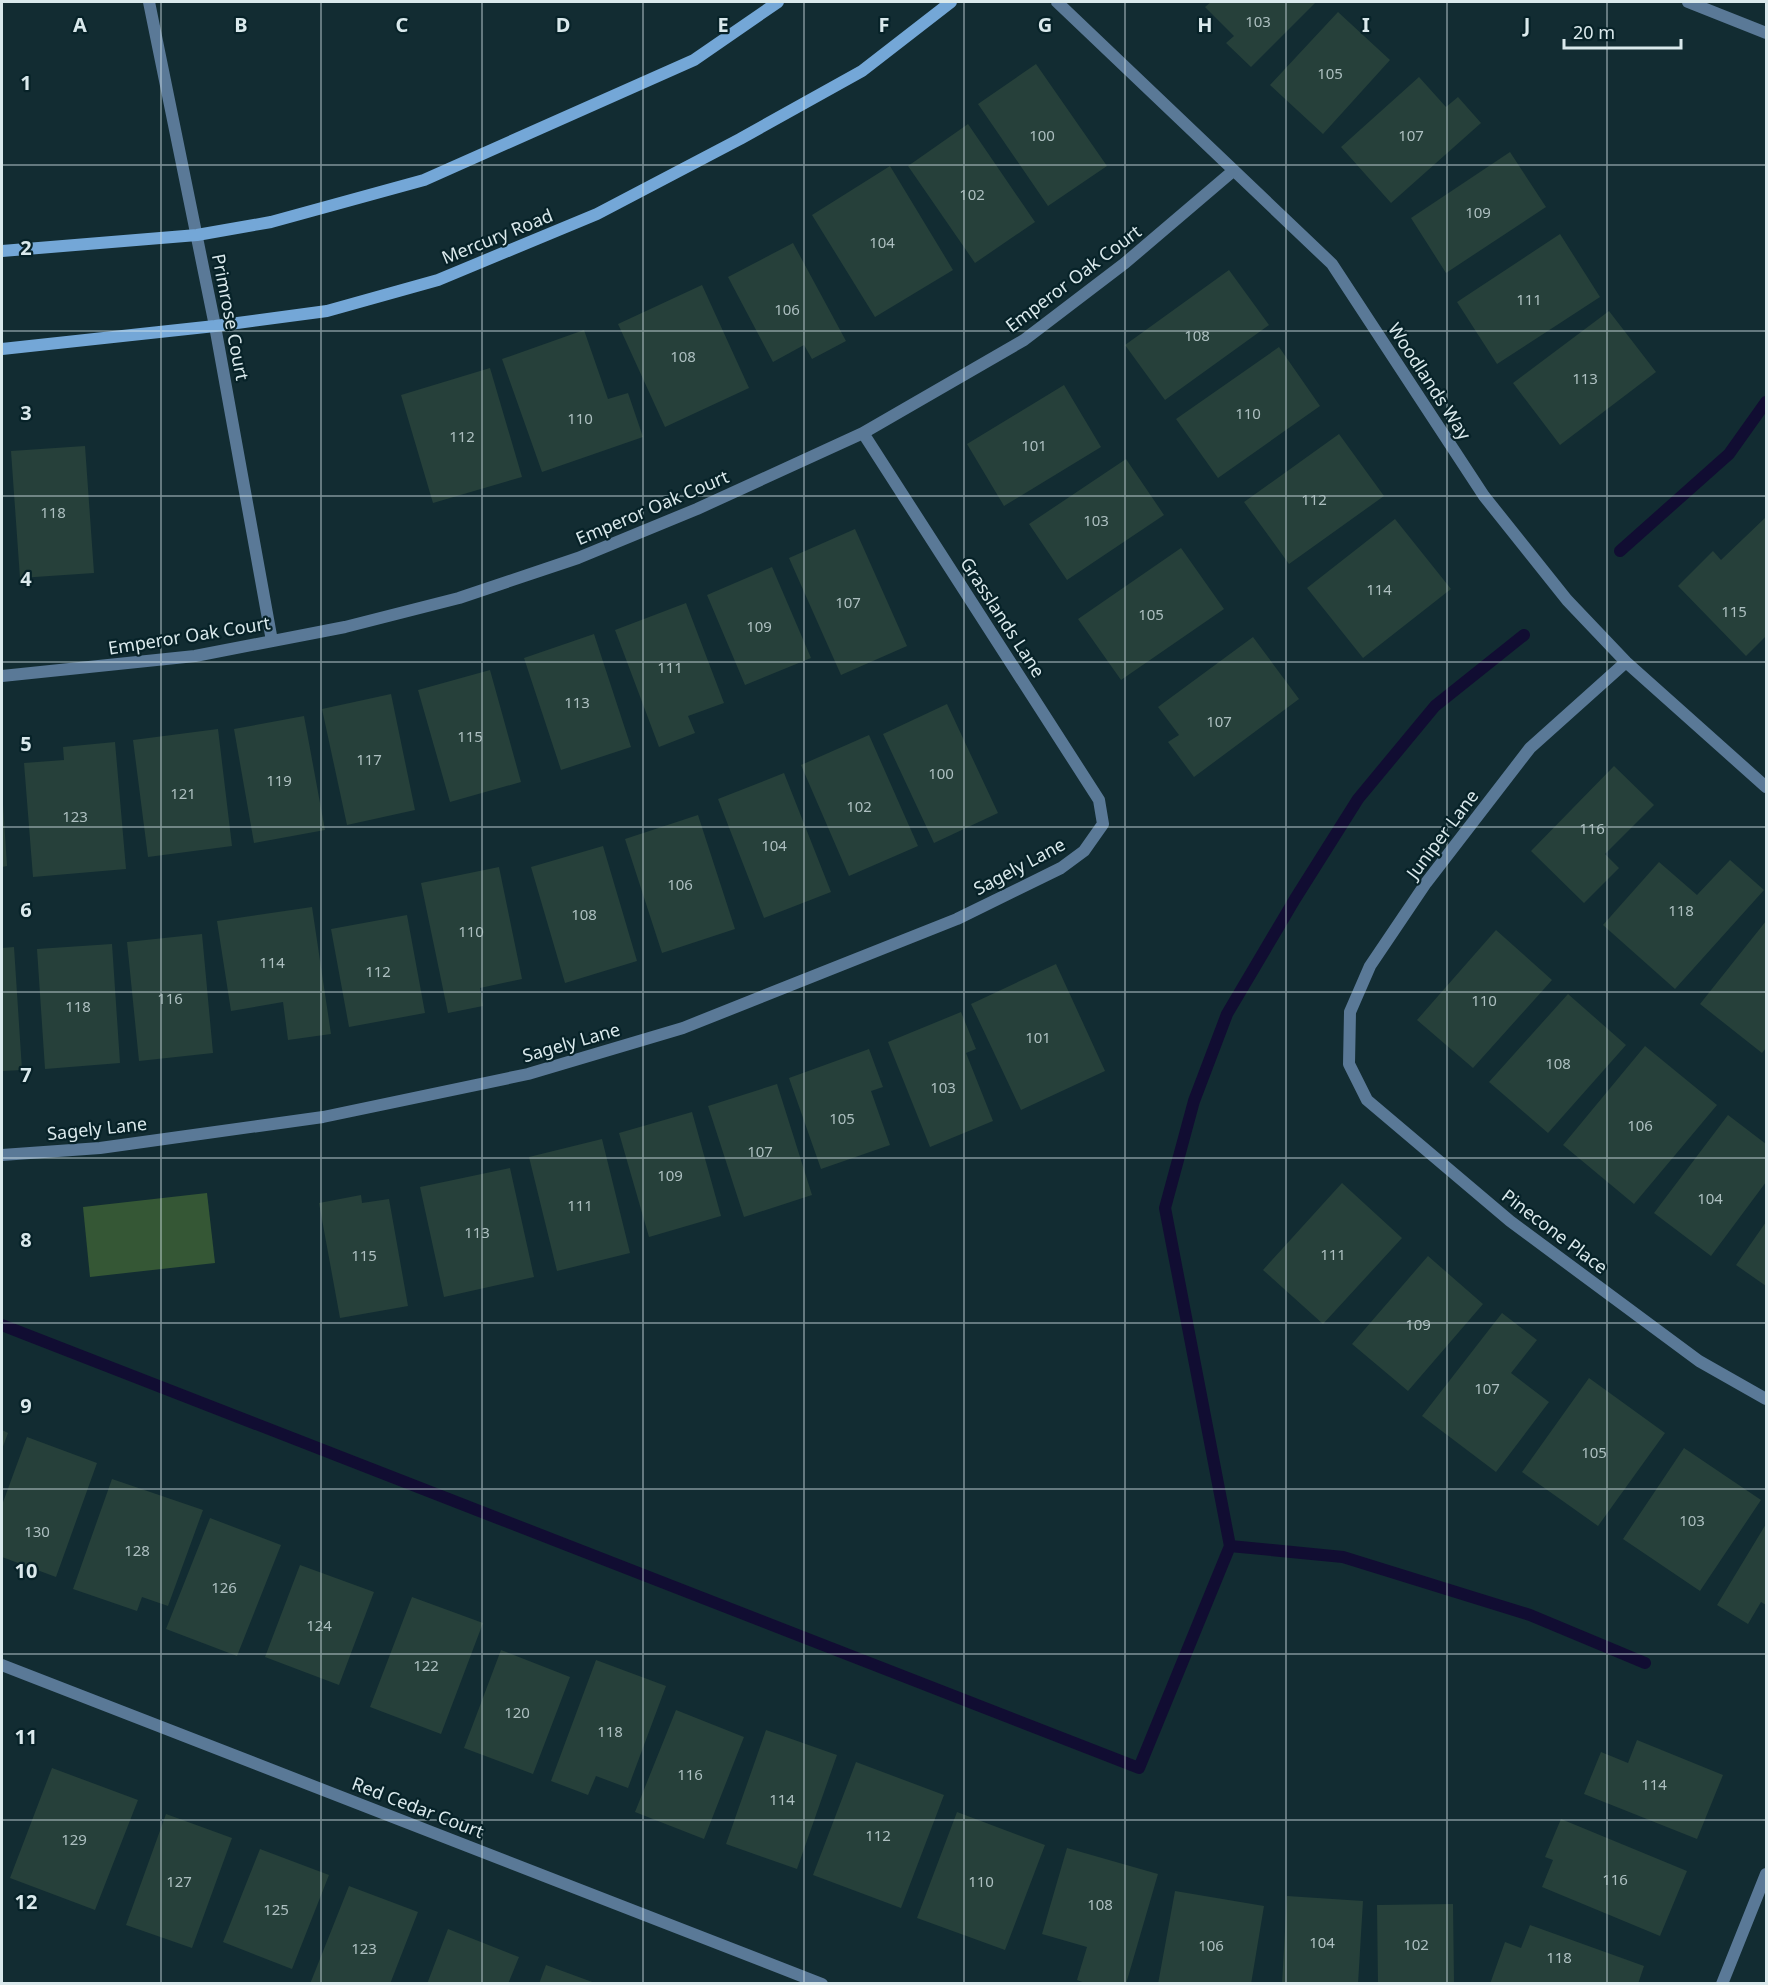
<svg xmlns="http://www.w3.org/2000/svg" width="1768" height="1985" viewBox="0 0 1768 1985" font-family="'Noto Sans',sans-serif">
<style>
.green{fill:#355735}
.lines{fill:none;stroke-linecap:round;stroke-linejoin:round}
.stream{stroke:#110d32;stroke-width:12}
.building{fill:#26403a}
.service{stroke:#5a7997;stroke-width:12}
.minor{stroke:#5a7997;stroke-width:12}
.secondary{stroke:#74a7d7;stroke-width:12}
.grid{fill:none;stroke:#dae9ec;stroke-width:1.5;stroke-opacity:0.55}
.labels{text-anchor:middle;dominant-baseline:central;stroke-width:4.5;stroke-linejoin:round;paint-order:stroke}
.number-label{font-size:15px;fill:#adbfc0}
.street-label{font-size:18px;fill:#dae9ec;stroke:#072228}
.grid-label{font-size:20px;text-anchor:middle;font-weight:bold;fill:#dae9ec;stroke:#072228;stroke-width:4.5;stroke-linejoin:round;paint-order:stroke}
</style>
<rect width="100%" height="100%" fill="#122c32"/>
<path class="green" d="M 207,1193 L 215,1263 L 90,1277 L 83,1207 Z"/>
<g class="lines">
<path class="stream" d="M 1620,551 L 1729,454 L 1766,402
M 2,1325 L 1139,1768 L 1230,1546 L 1165,1208 L 1194,1101 L 1227,1014 L 1295,899 L 1358,799 L 1435,706 L 1524,635
M 1230,1546 L 1343,1557 L 1530,1615 L 1645,1663"/>
</g>
<path class="building" d="M 1211,2 L 1316,2 L 1251,67 L 1226,43 L 1234,36 L 1205,7 Z
M 1338,12 L 1390,60 L 1323,134 L 1270,85 Z
M 1036,64 L 1107,166 L 1048,206 L 978,104 Z
M 1419,77 L 1446,107 L 1458,97 L 1481,123 L 1391,203 L 1341,147 Z
M 968,124 L 1035,222 L 975,263 L 908,166 Z
M 1510,152 L 1546,207 L 1446,273 L 1411,218 Z
M 890,166 L 953,270 L 875,317 L 812,215 Z
M 1560,234 L 1600,297 L 1497,364 L 1457,302 Z
M 793,243 L 846,341 L 812,359 L 804,345 L 773,362 L 728,277 Z
M 1229,270 L 1269,325 L 1165,400 L 1125,345 Z
M 702,285 L 749,388 L 665,427 L 618,324 Z
M 1609,311 L 1656,372 L 1560,445 L 1513,383 Z
M 584,330 L 608,399 L 628,393 L 643,437 L 542,472 L 502,359 Z
M 1279,347 L 1320,406 L 1218,478 L 1176,419 Z
M 490,368 L 522,477 L 433,503 L 401,395 Z
M 1064,385 L 1101,447 L 1004,506 L 967,444 Z
M 1339,434 L 1384,496 L 1289,564 L 1244,502 Z
M 85,446 L 94,573 L 20,578 L 11,451 Z
M 1126,459 L 1164,515 L 1067,580 L 1029,524 Z
M 1766,517 L 1766,636 L 1746,656 L 1678,586 L 1713,551 L 1721,560 Z
M 1395,519 L 1451,589 L 1363,658 L 1307,588 Z
M 855,529 L 907,646 L 841,675 L 789,558 Z
M 1181,548 L 1224,609 L 1121,680 L 1078,619 Z
M 772,567 L 811,658 L 745,685 L 707,595 Z
M 686,603 L 724,703 L 688,716 L 695,733 L 659,747 L 615,630 Z
M 594,634 L 631,747 L 561,770 L 524,658 Z
M 1253,637 L 1299,699 L 1194,777 L 1168,742 L 1179,735 L 1158,707 Z
M 490,670 L 521,782 L 450,802 L 418,690 Z
M 391,694 L 415,810 L 347,825 L 322,709 Z
M 947,704 L 998,813 L 934,843 L 883,734 Z
M 304,716 L 325,830 L 254,843 L 234,729 Z
M 218,729 L 232,846 L 148,857 L 133,740 Z
M 869,735 L 918,846 L 849,876 L 801,765 Z
M 115,742 L 126,869 L 33,877 L 24,763 L 64,760 L 63,747 Z
M 1614,766 L 1654,805 L 1605,854 L 1619,868 L 1584,903 L 1531,851 Z
M 784,773 L 831,892 L 764,918 L 718,799 Z
M 2,804 L 3,804 L 7,866 L 2,867 Z
M 698,815 L 735,929 L 662,953 L 625,839 Z
M 603,846 L 637,961 L 565,983 L 531,867 Z
M 1730,860 L 1764,890 L 1675,989 L 1603,925 L 1659,862 L 1697,895 Z
M 499,867 L 522,979 L 480,988 L 483,1006 L 448,1013 L 421,883 Z
M 312,907 L 331,1034 L 288,1040 L 283,1002 L 231,1011 L 217,921 Z
M 407,915 L 425,1013 L 349,1027 L 331,929 Z
M 1766,921 L 1766,1048 L 1762,1053 L 1700,1004 Z
M 1496,930 L 1552,980 L 1473,1068 L 1417,1020 Z
M 202,934 L 213,1053 L 139,1061 L 127,942 Z
M 112,944 L 120,1063 L 45,1069 L 37,949 Z
M 14,947 L 22,1070 L 2,1071 L 2,948 Z
M 1056,964 L 1105,1071 L 1021,1110 L 971,1004 Z
M 1568,994 L 1626,1045 L 1548,1133 L 1489,1082 Z
M 961,1012 L 976,1049 L 966,1053 L 993,1121 L 930,1147 L 888,1042 Z
M 1645,1046 L 1717,1105 L 1634,1204 L 1563,1145 Z
M 869,1049 L 883,1087 L 871,1091 L 890,1145 L 821,1169 L 789,1078 Z
M 777,1084 L 812,1195 L 744,1217 L 708,1106 Z
M 692,1112 L 721,1216 L 649,1237 L 619,1133 Z
M 1728,1115 L 1766,1144 L 1766,1182 L 1711,1256 L 1654,1213 Z
M 602,1139 L 630,1253 L 557,1271 L 529,1157 Z
M 510,1168 L 534,1277 L 444,1297 L 420,1187 Z
M 1342,1183 L 1402,1238 L 1323,1324 L 1263,1270 Z
M 361,1195 L 362,1203 L 389,1199 L 408,1306 L 340,1318 L 319,1203 Z
M 1766,1222 L 1766,1286 L 1736,1265 Z
M 1428,1256 L 1483,1304 L 1408,1391 L 1352,1344 Z
M 1502,1313 L 1537,1340 L 1511,1373 L 1549,1402 L 1496,1472 L 1422,1416 Z
M 1589,1378 L 1665,1433 L 1598,1526 L 1522,1472 Z
M 2,1430 L 8,1433 L 2,1449 Z
M 27,1437 L 97,1463 L 56,1577 L 2,1557 L 2,1505 Z
M 1684,1448 L 1761,1500 L 1700,1591 L 1623,1539 Z
M 112,1479 L 203,1510 L 168,1606 L 142,1597 L 137,1611 L 73,1589 Z
M 210,1518 L 281,1545 L 237,1656 L 166,1629 Z
M 1766,1524 L 1766,1605 L 1761,1602 L 1748,1624 L 1717,1605 Z
M 300,1565 L 374,1592 L 339,1685 L 265,1657 Z
M 412,1597 L 483,1623 L 441,1734 L 370,1707 Z
M 501,1650 L 570,1677 L 533,1774 L 464,1748 Z
M 596,1660 L 666,1686 L 628,1788 L 596,1776 L 588,1795 L 551,1781 Z
M 676,1710 L 744,1737 L 704,1839 L 635,1812 Z
M 766,1730 L 837,1755 L 797,1869 L 726,1844 Z
M 1637,1740 L 1723,1775 L 1697,1839 L 1584,1794 L 1601,1752 L 1628,1763 Z
M 856,1762 L 944,1795 L 901,1908 L 813,1875 Z
M 52,1768 L 138,1800 L 95,1910 L 10,1878 Z
M 957,1812 L 1045,1845 L 1005,1950 L 917,1918 Z
M 166,1814 L 232,1838 L 192,1948 L 126,1925 Z
M 1561,1819 L 1687,1871 L 1660,1936 L 1542,1887 L 1553,1860 L 1545,1857 Z
M 1067,1848 L 1158,1874 L 1126,1984 L 1088,1984 L 1077,1980 L 1087,1947 L 1042,1934 Z
M 260,1849 L 329,1875 L 292,1969 L 223,1942 Z
M 349,1886 L 418,1912 L 390,1984 L 310,1984 Z
M 1175,1891 L 1264,1906 L 1251,1984 L 1158,1984 Z
M 1287,1896 L 1363,1901 L 1358,1984 L 1282,1984 Z
M 1453,1904 L 1454,1984 L 1378,1984 L 1377,1905 Z
M 1530,1925 L 1644,1966 L 1638,1984 L 1490,1984 L 1505,1942 L 1521,1948 Z
M 448,1929 L 519,1957 L 508,1984 L 427,1984 Z
M 546,1965 L 595,1983 L 595,1984 L 539,1984 Z"/>
<g class="lines">
<path class="service" d="M 1688,2 L 1766,33"/>
<path class="minor" d="M 149,2 L 215,326 L 272,641
M 1057,2 L 1332,264 L 1484,496 L 1567,600 L 1626,662 L 1766,787
M 1626,662 L 1530,748 L 1426,883 L 1370,966 L 1350,1012 L 1349,1064 L 1367,1100 L 1510,1221 L 1699,1361 L 1766,1399
M 2,676 L 195,656 L 345,627 L 459,598 L 578,558 L 697,509 L 863,433 L 1024,340 L 1125,263 L 1233,171
M 2,1155 L 100,1148 L 323,1117 L 528,1074 L 683,1028 L 957,919 L 1061,868 L 1084,851 L 1103,824 L 1099,800 L 863,433
M 2,1665 L 822,1984
M 1722,1984 L 1766,1874"/>
<path class="secondary" d="M 2,251 L 197,235 L 271,222 L 424,180 L 694,60 L 778,2
M 2,349 L 215,326 L 327,311 L 438,280 L 597,214 L 740,139 L 862,71 L 951,2"/>
</g>
<path class="grid" d="M 161,2 L 161,1984M 321,2 L 321,1984M 482,2 L 482,1984M 643,2 L 643,1984M 804,2 L 804,1984M 964,2 L 964,1984M 1125,2 L 1125,1984M 1286,2 L 1286,1984M 1447,2 L 1447,1984M 1607,2 L 1607,1984M 2,165 L 1766,165M 2,331 L 1766,331M 2,496 L 1766,496M 2,662 L 1766,662M 2,827 L 1766,827M 2,992 L 1766,992M 2,1158 L 1766,1158M 2,1323 L 1766,1323M 2,1489 L 1766,1489M 2,1654 L 1766,1654M 2,1820 L 1766,1820"/>
<g class="labels">
<g class="number-label">
<text x="1258" y="21">103</text>
<text x="1330" y="73">105</text>
<text x="1042" y="135">100</text>
<text x="1411" y="135">107</text>
<text x="972" y="194">102</text>
<text x="1478" y="212">109</text>
<text x="882" y="242">104</text>
<text x="1529" y="299">111</text>
<text x="787" y="309">106</text>
<text x="1197" y="335">108</text>
<text x="683" y="356">108</text>
<text x="1585" y="378">113</text>
<text x="1248" y="413">110</text>
<text x="580" y="418">110</text>
<text x="462" y="436">112</text>
<text x="1034" y="445">101</text>
<text x="1314" y="499">112</text>
<text x="53" y="512">118</text>
<text x="1096" y="520">103</text>
<text x="1379" y="589">114</text>
<text x="848" y="602">107</text>
<text x="1734" y="611">115</text>
<text x="1151" y="614">105</text>
<text x="759" y="626">109</text>
<text x="670" y="667">111</text>
<text x="577" y="702">113</text>
<text x="1219" y="721">107</text>
<text x="470" y="736">115</text>
<text x="369" y="759">117</text>
<text x="941" y="773">100</text>
<text x="279" y="780">119</text>
<text x="183" y="793">121</text>
<text x="859" y="806">102</text>
<text x="75" y="816">123</text>
<text x="1592" y="828">116</text>
<text x="774" y="845">104</text>
<text x="680" y="884">106</text>
<text x="1681" y="910">118</text>
<text x="584" y="914">108</text>
<text x="471" y="931">110</text>
<text x="272" y="962">114</text>
<text x="378" y="971">112</text>
<text x="170" y="998">116</text>
<text x="1484" y="1000">110</text>
<text x="78" y="1006">118</text>
<text x="1038" y="1037">101</text>
<text x="1558" y="1063">108</text>
<text x="943" y="1087">103</text>
<text x="842" y="1118">105</text>
<text x="1640" y="1125">106</text>
<text x="760" y="1151">107</text>
<text x="670" y="1175">109</text>
<text x="1710" y="1198">104</text>
<text x="580" y="1205">111</text>
<text x="477" y="1232">113</text>
<text x="1333" y="1254">111</text>
<text x="364" y="1255">115</text>
<text x="1418" y="1324">109</text>
<text x="1487" y="1388">107</text>
<text x="1594" y="1452">105</text>
<text x="1692" y="1520">103</text>
<text x="37" y="1531">130</text>
<text x="137" y="1550">128</text>
<text x="224" y="1587">126</text>
<text x="319" y="1625">124</text>
<text x="426" y="1665">122</text>
<text x="517" y="1712">120</text>
<text x="610" y="1731">118</text>
<text x="690" y="1774">116</text>
<text x="1654" y="1784">114</text>
<text x="782" y="1799">114</text>
<text x="878" y="1835">112</text>
<text x="74" y="1839">129</text>
<text x="1615" y="1879">116</text>
<text x="179" y="1881">127</text>
<text x="981" y="1881">110</text>
<text x="1100" y="1904">108</text>
<text x="276" y="1909">125</text>
<text x="1322" y="1942">104</text>
<text x="1416" y="1944">102</text>
<text x="1211" y="1945">106</text>
<text x="364" y="1948">123</text>
<text x="1559" y="1957">118</text>
</g>
<g class="street-label">
<text transform="translate(497 236) rotate(-22)">Mercury Road</text>
<text transform="translate(1073 278) rotate(-37)">Emperor Oak Court</text>
<text transform="translate(231 317) rotate(79)">Primrose Court</text>
<text transform="translate(1430 381) rotate(57)">Woodlands Way</text>
<text transform="translate(652 507) rotate(-23)">Emperor Oak Court</text>
<text transform="translate(1003 617) rotate(57)">Grasslands Lane</text>
<text transform="translate(189 635) rotate(-9)">Emperor Oak Court</text>
<text transform="translate(1442 834) rotate(-53)">Juniper Lane</text>
<text transform="translate(1019 866) rotate(-28)">Sagely Lane</text>
<text transform="translate(571 1042) rotate(-16)">Sagely Lane</text>
<text transform="translate(97 1128) rotate(-6)">Sagely Lane</text>
<text transform="translate(1555 1231) rotate(37)">Pinecone Place</text>
<text transform="translate(418 1807) rotate(21)">Red Cedar Court</text>
</g>
</g>
<g class="grid-label">
<text x="80" y="32">A</text>
<text x="241" y="32">B</text>
<text x="402" y="32">C</text>
<text x="563" y="32">D</text>
<text x="723" y="32">E</text>
<text x="884" y="32">F</text>
<text x="1045" y="32">G</text>
<text x="1205" y="32">H</text>
<text x="1366" y="32">I</text>
<text x="1527" y="32">J</text>
<text x="26" y="90">1</text>
<text x="26" y="255">2</text>
<text x="26" y="420">3</text>
<text x="26" y="586">4</text>
<text x="26" y="751">5</text>
<text x="26" y="917">6</text>
<text x="26" y="1082">7</text>
<text x="26" y="1247">8</text>
<text x="26" y="1413">9</text>
<text x="26" y="1578">10</text>
<text x="26" y="1744">11</text>
<text x="26" y="1909">12</text>
</g>
<rect width="1768" height="1985" fill="none" stroke="#dae9ec" stroke-width="6"/>
<path d="M1564 39v9h117v-9" fill="none" stroke="#dae9ec" stroke-width="3"/>
<text x="1573" y="39" font-size="18" fill="#dae9ec" stroke="#072228" stroke-width="4.5" paint-order="stroke">20 m</text>
</svg>
